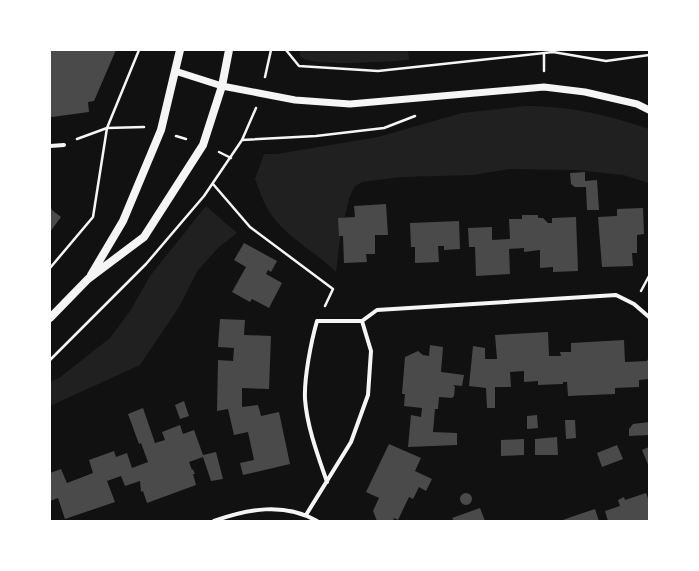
<svg xmlns="http://www.w3.org/2000/svg" width="699" height="571" viewBox="0 0 699 571" font-family="'Fira Sans',sans-serif">
<style>
.green{fill:#202020}
.building{fill:#4a4a4a}
.lines{fill:none;stroke-linecap:round;stroke-linejoin:round}
.path{stroke:#f5f5f5;stroke-width:2.5}
.minor{stroke:#f5f5f5;stroke-width:4}
.tertiary{stroke:#f5f5f5;stroke-width:7}
.secondary{stroke:#f5f5f5;stroke-width:8}
</style>
<rect width="100%" height="100%" fill="#111"/>
<path class="green" d="M 300,50 L 408,50 L 409,60 C 392,61 308,68 300,56 Z
M 525,106 C 571,106 607,115 649,129 L 649,183 L 623,175 L 575,170 L 510,169 L 473,175 L 401,177 L 362,182 L 354,187 L 349,199 L 341,231 L 336,272 C 314,250 283,236 267,208 C 262,199 259,189 255,179 L 264,154 L 277,154 L 378,137 L 462,113 Z
M 206,206 L 237,233 L 219,247 L 198,270 L 179,307 L 140,365 L 50,406 L 50,382 L 59,378 L 110,338 L 130,311 L 150,276 Z"/>
<path class="building" d="M 50,50 L 116,50 L 94,101 L 88,102 L 89,112 L 52,117 L 50,116 Z
M 585,172 L 585,181 L 597,180 L 599,210 L 587,210 L 586,187 L 575,187 L 571,184 L 570,173 Z
M 386,204 L 388,235 L 375,235 L 375,254 L 366,254 L 367,262 L 344,263 L 343,236 L 339,236 L 338,218 L 355,217 L 354,206 Z
M 50,206 L 52,210 L 61,217 L 50,232 Z
M 643,208 L 644,234 L 637,235 L 637,253 L 632,253 L 633,266 L 602,267 L 598,217 L 617,216 L 617,209 Z
M 522,215 L 538,215 L 538,218 L 543,218 L 548,223 L 552,223 L 552,218 L 576,217 L 578,271 L 553,272 L 553,267 L 540,268 L 540,250 L 524,252 L 524,248 L 509,249 L 510,274 L 476,276 L 475,247 L 469,247 L 468,228 L 492,227 L 492,240 L 510,239 L 509,219 L 522,219 Z
M 459,221 L 460,249 L 444,250 L 444,246 L 438,246 L 439,262 L 415,263 L 415,247 L 411,247 L 410,223 Z
M 244,243 L 277,261 L 271,272 L 268,270 L 266,274 L 282,283 L 269,308 L 252,299 L 250,302 L 232,292 L 246,267 L 234,260 Z
M 220,319 L 245,320 L 244,335 L 271,336 L 269,389 L 242,388 L 242,407 L 258,405 L 261,416 L 279,412 L 290,464 L 243,475 L 240,463 L 254,460 L 248,432 L 234,435 L 228,409 L 217,411 L 218,360 L 233,361 L 234,348 L 218,347 Z
M 548,332 L 549,356 L 561,356 L 560,352 L 571,352 L 571,343 L 624,340 L 625,362 L 647,361 L 648,359 L 649,379 L 639,380 L 639,387 L 615,388 L 615,394 L 568,396 L 567,382 L 563,382 L 563,384 L 538,385 L 538,381 L 524,382 L 524,371 L 510,372 L 511,387 L 495,387 L 495,408 L 487,408 L 486,388 L 469,386 L 473,346 L 485,348 L 485,359 L 497,359 L 495,335 Z
M 430,345 L 443,347 L 441,372 L 464,375 L 462,386 L 453,385 L 455,387 L 454,396 L 452,398 L 439,397 L 438,409 L 435,409 L 433,432 L 457,433 L 457,445 L 408,447 L 411,415 L 421,417 L 422,408 L 404,406 L 405,394 L 402,394 L 405,357 L 418,351 L 423,355 L 429,356 Z
M 184,401 L 189,416 L 180,419 L 175,405 Z
M 143,408 L 155,443 L 165,440 L 162,432 L 180,425 L 183,434 L 194,430 L 203,455 L 216,452 L 223,479 L 211,481 L 203,457 L 189,462 L 192,470 L 193,469 L 195,474 L 193,474 L 196,485 L 147,503 L 143,491 L 141,492 L 140,481 L 125,486 L 121,476 L 107,481 L 115,502 L 65,519 L 58,498 L 50,501 L 50,473 L 61,469 L 67,483 L 93,473 L 89,460 L 114,451 L 116,457 L 127,453 L 132,468 L 148,462 L 141,443 L 139,444 L 128,414 Z
M 537,415 L 538,428 L 527,429 L 527,416 Z
M 565,420 L 575,420 L 576,438 L 566,439 Z
M 649,422 L 649,435 L 629,436 L 629,429 L 633,424 Z
M 557,437 L 558,455 L 535,455 L 535,439 Z
M 524,439 L 524,455 L 501,456 L 501,440 Z
M 389,444 L 421,458 L 415,471 L 432,479 L 426,491 L 419,487 L 413,499 L 409,497 L 398,520 L 394,518 L 393,521 L 377,521 L 373,511 L 379,498 L 366,492 Z
M 617,445 L 623,459 L 602,467 L 597,453 Z
M 649,447 L 649,467 L 642,450 Z
M460 499a6 6 0 1 1 12 0a6 6 0 1 1-12 0Z
M 646,493 L 649,501 L 649,521 L 608,521 L 605,511 L 620,506 L 618,500 L 624,497 L 625,500 Z
M 480,508 L 485,521 L 454,521 L 452,518 Z
M 595,509 L 599,521 L 560,521 L 574,516 Z"/>
<g class="lines">
<path class="path" d="M 286,50 L 299,66 L 378,71 L 553,52 L 606,61 L 649,55
M 544,53 L 544,71
M 265,77 L 271,50
M 176,136 L 186,139
M 77,139 L 107,128 L 144,127
M 242,140 L 316,136 L 384,128 L 415,116
M 219,152 L 231,158
M 213,184 L 250,227 L 333,289 L 325,306
M 50,268 L 93,217 L 107,128 L 139,50
M 641,291 L 649,276
M 50,360 L 146,264 L 204,196 L 242,140 L 256,108"/>
<path class="minor" d="M 50,146 L 64,145
M 327,482 C 318,456 307,427 305,399 C 304,378 311,342 317,321 L 362,321 L 377,310 L 616,295 L 634,304 L 649,317
M 306,515 L 351,442 L 368,395 L 371,351 L 362,321
M 214,521 C 247,509 284,502 317,521"/>
<path class="tertiary" d="M 175,71 L 222,86 L 295,100 L 350,104 L 544,87 L 585,92 L 637,104 L 649,110"/>
<path class="secondary" d="M 91,275 L 123,221 L 161,130 L 180,50
M 50,318 L 88,279 L 144,237 L 203,145 L 222,86 L 229,50"/>
</g>
<rect width="699" height="571" fill="none" stroke="#ffffff" stroke-width="102"/>
</svg>
